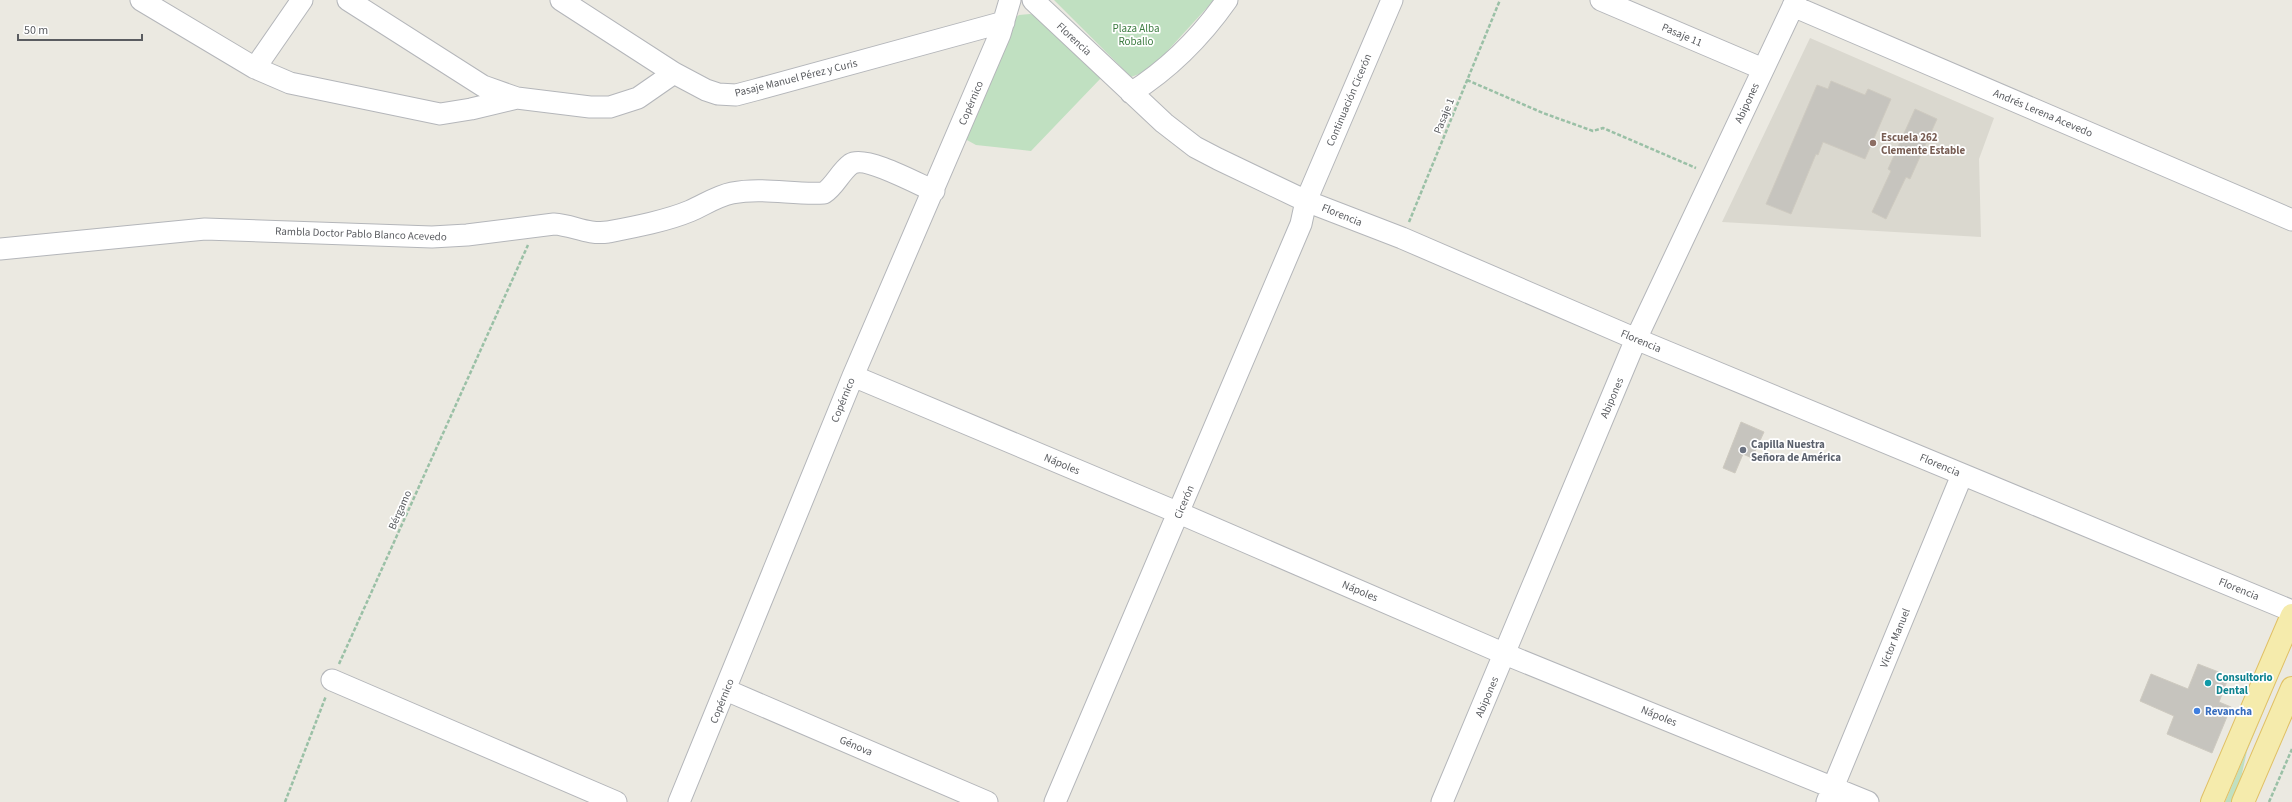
<svg xmlns="http://www.w3.org/2000/svg" width="2292" height="802" viewBox="0 0 2292 802" font-family="'Source Sans 3',sans-serif">
<style>
.education{fill:#dad8cf}
.green{fill:#c0e0c1}
.building{fill:#c6c4be;stroke:#cecac0}
.lines{fill:none;stroke-linecap:round;stroke-linejoin:round}
.minor-casing{stroke:#b4b6ba;stroke-width:23}
.major-casing{stroke:#e0c065;stroke-width:24}
.path{stroke:#9ac0a6;stroke-width:2.5;stroke-dasharray:4 2;stroke-linecap:butt}
.minor{stroke:#fff;stroke-width:21}
.major{stroke:#f5ebac;stroke-width:22}
.education-dot{fill:#8d6e63;stroke:#fff;stroke-width:1.5}
.worship-dot{fill:#6b7280;stroke:#fff;stroke-width:1.5}
.culture-dot{fill:#0f9aa8;stroke:#fff;stroke-width:1.5}
.shop-dot{fill:#3f7fe0;stroke:#fff;stroke-width:1.5}
.labels{text-anchor:middle;dominant-baseline:central;stroke-width:3.5;stroke-linejoin:round;paint-order:stroke}
.park-label{font-size:11px;fill:#3d7c41;stroke:#fff}
.street-label{font-size:11px;fill:#5a5c60;stroke:#fff}
.education-label{font-size:11px;font-weight:bold;fill:#785e54;stroke:#fff;text-anchor:start}
.worship-label{font-size:11px;font-weight:bold;fill:#5b616d;stroke:#fff;text-anchor:start}
.culture-label{font-size:11px;font-weight:bold;fill:#0d838f;stroke:#fff;text-anchor:start}
.shop-label{font-size:11px;font-weight:bold;fill:#366cbe;stroke:#fff;text-anchor:start}
</style>
<rect width="100%" height="100%" fill="#ebe9e1"/>
<path class="education" d="M 1810,38 L 1994,118 L 1979,159 L 1981,237 L 1722,222 Z"/>
<path class="green" d="M 1054,0 L 1214,0 L 1150,70 L 1131,77 Z
M 1030,14 L 1039,16 L 1101,78 L 1031,151 L 976,145 L 965,139 L 1008,23 L 1019,15 Z
M 2292,644 L 2247,751 L 2239,787 L 2232,802 L 2225,802 Z"/>
<path class="building" d="M 1831,81 L 1865,95 L 1868,89 L 1891,99 L 1865,159 L 1823,142 L 1818,155 L 1816,154 L 1791,214 L 1766,204 L 1817,85 L 1828,89 Z
M 1915,109 L 1937,119 L 1910,179 L 1906,177 L 1886,219 L 1872,212 L 1891,171 L 1888,169 Z
M 1741,422 L 1764,432 L 1752,458 L 1743,454 L 1735,473 L 1723,468 Z
M 2198,664 L 2229,676 L 2219,702 L 2231,707 L 2212,753 L 2167,734 L 2174,716 L 2140,701 L 2151,674 L 2188,689 Z"/>
<g class="lines">
<defs>
<path id="minor" d="M 141,0 L 255,68 L 290,83 L 440,114 L 471,109 L 517,98 L 590,107 L 610,107 L 638,98 L 674,73
M 348,0 L 483,86 L 517,98
M 561,0 L 674,73 L 706,90 L 718,94 L 736,95 L 755,90 L 1004,22
M 1033,0 L 1164,123 L 1195,147 L 1218,159 L 1306,201 L 1402,238 L 1636,339 L 2292,611
M 1601,0 L 1763,69
M 1793,6 L 2292,220
M 255,68 L 302,0
M 1131,93 C 1169,69 1201,37 1227,0
M 0,249 L 205,229 L 432,237 L 467,235 L 554,224 C 573,225 587,235 608,232 C 634,227 666,221 690,211 C 704,205 717,196 732,193 C 763,187 793,195 824,193 C 835,186 840,172 851,164 C 865,155 918,184 934,191
M 853,376 L 1179,513 L 1505,654 L 1868,802
M 332,680 L 616,802
M 726,690 L 987,802
M 679,802 L 853,376 L 1000,34 L 1010,0
M 1055,802 L 1301,224 L 1306,201 L 1392,0
M 1442,802 L 1636,339 L 1796,0
M 1827,802 L 1962,475"/>
<path id="major" d="M 2212,802 L 2292,615
M 2243,802 L 2292,688"/>
</defs>
<use href="#minor" class="minor-casing"/>
<use href="#major" class="major-casing"/>
<path class="path" d="M 1467,80 L 1543,113 L 1593,131 L 1603,128 L 1696,168
M 1409,222 L 1500,0
M 339,664 L 528,245
M 285,802 L 326,696
M 2269,802 L 2292,749"/>
<use href="#minor" class="minor"/>
<use href="#major" class="major"/>
</g>
<circle class="education-dot" cx="1873" cy="143" r="4"/>
<circle class="worship-dot" cx="1743" cy="450" r="4"/>
<circle class="culture-dot" cx="2208" cy="683" r="4"/>
<circle class="shop-dot" cx="2197" cy="711" r="4"/>
<g class="labels">
<g class="park-label">
<text x="1136" y="28">Plaza Alba<tspan x="1136" dy="13">Roballo</tspan></text>
</g>
<g class="street-label">
<text transform="translate(1682 35) rotate(23)">Pasaje 11</text>
<text transform="translate(1074 39) rotate(43)">Florencia</text>
<text transform="translate(796 78) rotate(-14)">Pasaje Manuel Pérez y Curis</text>
<text transform="translate(1349 100) rotate(-67)">Continuación Cicerón</text>
<text transform="translate(971 103) rotate(-67)">Copérnico</text>
<text transform="translate(1747 103) rotate(-65)">Abipones</text>
<text transform="translate(2043 113) rotate(23)">Andrés Lerena Acevedo</text>
<text transform="translate(1444 116) rotate(-68)">Pasaje 1</text>
<text transform="translate(1342 215) rotate(22)">Florencia</text>
<text transform="translate(361 234) rotate(2)">Rambla Doctor Pablo Blanco Acevedo</text>
<text transform="translate(1641 341) rotate(23)">Florencia</text>
<text transform="translate(1612 398) rotate(-67)">Abipones</text>
<text transform="translate(843 400) rotate(-68)">Copérnico</text>
<text transform="translate(1062 464) rotate(23)">Nápoles</text>
<text transform="translate(1940 465) rotate(23)">Florencia</text>
<text transform="translate(1184 502) rotate(-67)">Cicerón</text>
<text transform="translate(400 510) rotate(-66)">Bérgamo</text>
<text transform="translate(2239 589) rotate(22)">Florencia</text>
<text transform="translate(1360 591) rotate(23)">Nápoles</text>
<text transform="translate(1895 638) rotate(-68)">Víctor Manuel</text>
<text transform="translate(1487 697) rotate(-67)">Abipones</text>
<text transform="translate(722 701) rotate(-68)">Copérnico</text>
<text transform="translate(1659 716) rotate(22)">Nápoles</text>
<text transform="translate(856 746) rotate(23)">Génova</text>
</g>
<g class="education-label">
<text x="1881" y="137">Escuela 262<tspan x="1881" dy="13">Clemente Estable</tspan></text>
</g>
<g class="worship-label">
<text x="1751" y="444">Capilla Nuestra<tspan x="1751" dy="13">Señora de América</tspan></text>
</g>
<g class="culture-label">
<text x="2216" y="677">Consultorio<tspan x="2216" dy="13">Dental</tspan></text>
</g>
<g class="shop-label">
<text x="2205" y="711">Revancha</text>
</g>
</g>
<path d="M18 34v6h124v-6" fill="none" stroke="#5a5c60" stroke-width="2"/>
<text x="24" y="34" font-size="12" fill="#5a5c60" stroke="#ffffff" stroke-width="3" paint-order="stroke">50 m</text>
</svg>
